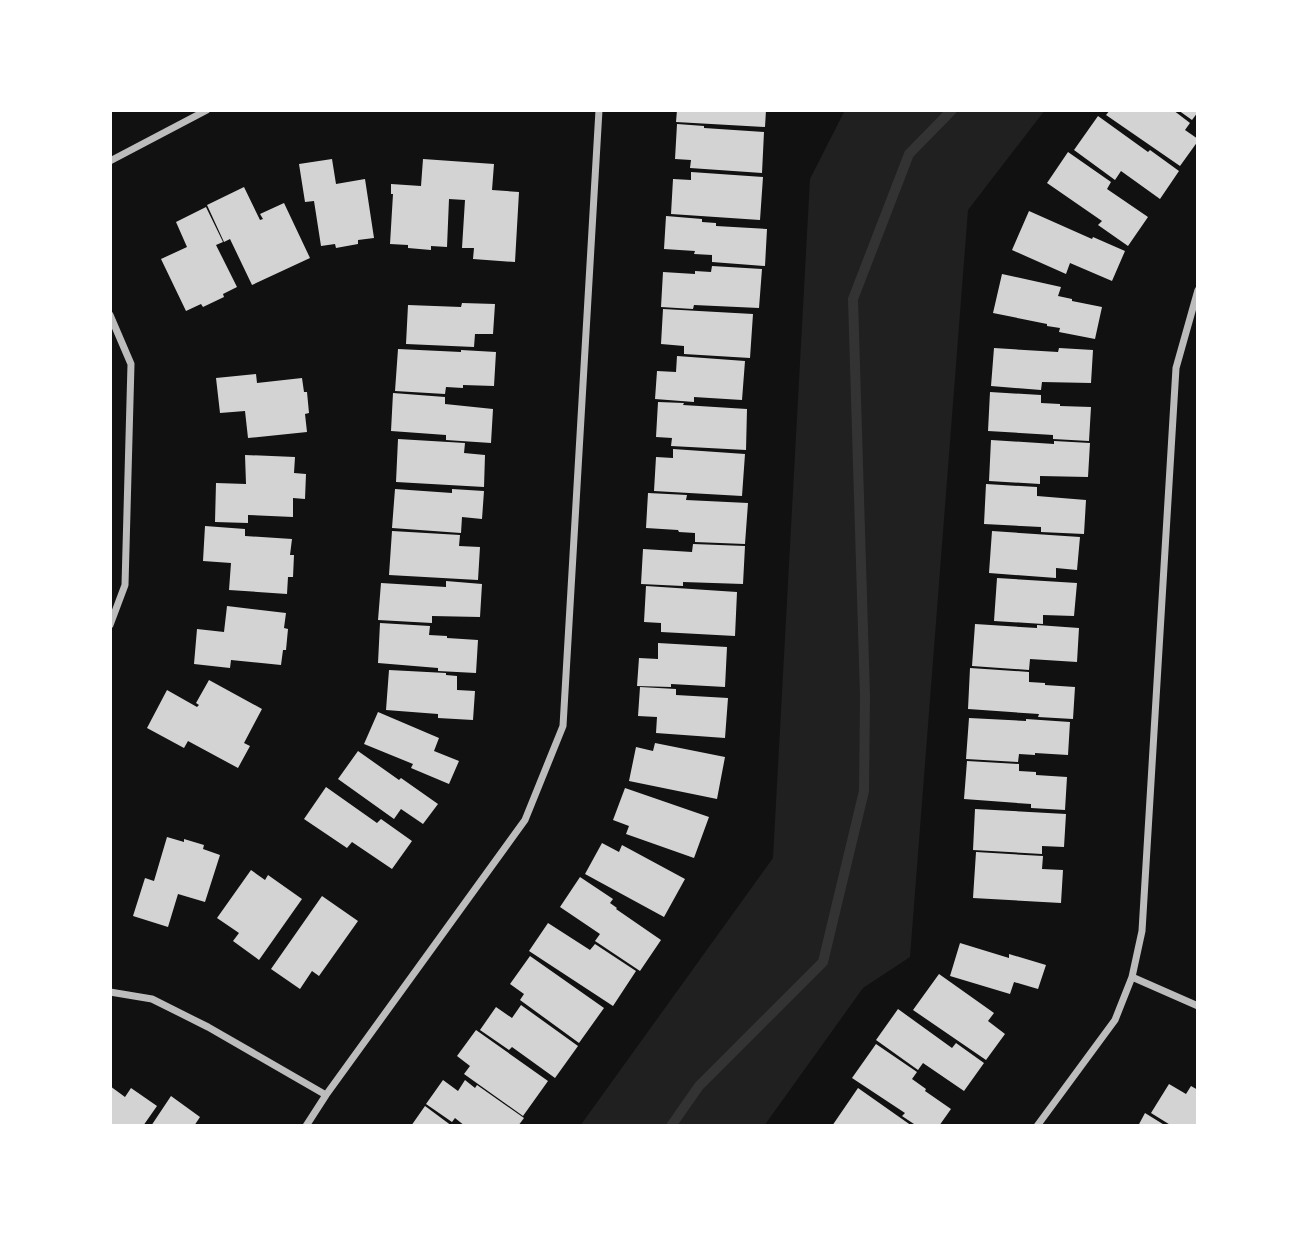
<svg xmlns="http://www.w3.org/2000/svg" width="1308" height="1236" viewBox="0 0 1308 1236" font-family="'Titillium Web',sans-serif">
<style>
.green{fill:#202020}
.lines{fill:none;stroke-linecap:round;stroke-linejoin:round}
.stream{stroke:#333;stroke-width:10}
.building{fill:#d3d3d3}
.minor{stroke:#bcbcbc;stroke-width:7}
</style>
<rect width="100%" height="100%" fill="#111"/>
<path class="green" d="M 845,110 L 1045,110 L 968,210 L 910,957 L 863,988 L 764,1126 L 580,1126 L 773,858 L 810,179 Z"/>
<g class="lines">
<path class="stream" d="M 671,1126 L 699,1086 L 823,962 L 864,791 L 865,696 L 853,299 L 909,154 L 952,110"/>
</g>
<path class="building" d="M 677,110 L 766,110 L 765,127 L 676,122 Z
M 1110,110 L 1173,110 L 1190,123 L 1185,130 L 1198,139 L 1198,141 L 1180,166 L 1106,115 Z
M 1178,110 L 1198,110 L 1198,112 L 1192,120 Z
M 1098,116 L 1148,152 L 1150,150 L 1179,171 L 1160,199 L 1121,171 L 1115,180 L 1074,150 Z
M 677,124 L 704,126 L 704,128 L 764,132 L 762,173 L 690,168 L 691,160 L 675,159 Z
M 1068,152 L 1111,182 L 1107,189 L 1148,217 L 1128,246 L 1098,225 L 1102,221 L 1047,183 Z
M 332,159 L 336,184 L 365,179 L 374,238 L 358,240 L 358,244 L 336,248 L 335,244 L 321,246 L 314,201 L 305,202 L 299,164 Z
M 423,159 L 494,164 L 492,190 L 519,192 L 515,262 L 473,259 L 474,248 L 462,248 L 465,200 L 449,199 L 447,247 L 431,246 L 431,250 L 408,248 L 408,245 L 390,244 L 393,194 L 391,194 L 391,184 L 421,186 Z
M 691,172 L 763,177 L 760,220 L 671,214 L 673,179 L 691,180 Z
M 244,187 L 260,220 L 263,219 L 260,214 L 284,203 L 310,258 L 252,285 L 230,239 L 224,242 L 207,205 Z
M 206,207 L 223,242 L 216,245 L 237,287 L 223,294 L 224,297 L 203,307 L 201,304 L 186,311 L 161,259 L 187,247 L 176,222 Z
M 1029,211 L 1092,239 L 1093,237 L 1125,251 L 1112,281 L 1070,263 L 1066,274 L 1012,250 Z
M 666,216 L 702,219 L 702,222 L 716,223 L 716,226 L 767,229 L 765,266 L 712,262 L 712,255 L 694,254 L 695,251 L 664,249 Z
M 712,266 L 762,269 L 759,308 L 694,305 L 693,309 L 661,307 L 663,272 L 695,274 L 695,271 L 711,272 Z
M 1002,274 L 1061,287 L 1058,296 L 1072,299 L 1072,301 L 1102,307 L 1095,339 L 1059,332 L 1060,328 L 1047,326 L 1047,324 L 993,313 Z
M 462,303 L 495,304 L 493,334 L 475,334 L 474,347 L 406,344 L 408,305 L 461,307 Z
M 663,309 L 753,314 L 750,358 L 684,354 L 684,346 L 661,344 Z
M 994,348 L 1058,352 L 1059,348 L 1093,350 L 1091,383 L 1042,382 L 1041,390 L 991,386 Z
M 398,349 L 461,352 L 461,350 L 496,352 L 494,386 L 463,385 L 463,388 L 446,387 L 445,394 L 395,391 Z
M 677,356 L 745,361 L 742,400 L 694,397 L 694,402 L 655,399 L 657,371 L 676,372 Z
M 256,374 L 257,383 L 302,378 L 304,392 L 307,392 L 309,413 L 305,414 L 307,432 L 248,438 L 245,411 L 220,413 L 216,378 Z
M 990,392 L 1041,395 L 1041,403 L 1060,404 L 1060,406 L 1091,407 L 1089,441 L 1053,439 L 1053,435 L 988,431 Z
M 393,393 L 445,397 L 445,404 L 493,409 L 491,443 L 446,440 L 446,435 L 391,431 Z
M 658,402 L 684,403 L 683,405 L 747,409 L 746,450 L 671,446 L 672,438 L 656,437 Z
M 398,439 L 465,443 L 464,453 L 485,455 L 484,487 L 396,482 Z
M 991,440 L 1054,444 L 1054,441 L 1090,443 L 1088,477 L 1040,476 L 1040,484 L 989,481 Z
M 673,449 L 745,454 L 742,496 L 654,491 L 656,457 L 673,458 Z
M 245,455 L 295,457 L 294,473 L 306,474 L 305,499 L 293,498 L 293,517 L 248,515 L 248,523 L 215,522 L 216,483 L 246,484 Z
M 986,484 L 1037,487 L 1037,496 L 1086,500 L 1084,534 L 1041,532 L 1041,527 L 984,524 Z
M 395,489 L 452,493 L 452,489 L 484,491 L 482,519 L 462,517 L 461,533 L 392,528 Z
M 648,493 L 687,495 L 686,500 L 748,503 L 745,544 L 695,542 L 695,533 L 679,532 L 678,530 L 646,528 Z
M 205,526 L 245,529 L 245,536 L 292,539 L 290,555 L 294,555 L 293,577 L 288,577 L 287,594 L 229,590 L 231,563 L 203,561 Z
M 392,531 L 460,535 L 459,546 L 480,547 L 478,580 L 389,575 Z
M 992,531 L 1080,537 L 1077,570 L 1056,568 L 1056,578 L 989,573 Z
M 693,544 L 745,546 L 743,584 L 683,582 L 683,586 L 641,584 L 643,549 L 692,552 Z
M 997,578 L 1077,583 L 1074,616 L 1043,615 L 1043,624 L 994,621 Z
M 446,581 L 482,584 L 480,617 L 432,616 L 432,623 L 378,620 L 381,583 L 446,587 Z
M 646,586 L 737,592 L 735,636 L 661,632 L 661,623 L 644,622 Z
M 227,606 L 286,613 L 284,628 L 288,629 L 286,650 L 283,650 L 281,665 L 231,660 L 230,668 L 194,664 L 197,629 L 224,632 Z
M 380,623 L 430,626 L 429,635 L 447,636 L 447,638 L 478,640 L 476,673 L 438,671 L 438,668 L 378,663 Z
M 975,624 L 1037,628 L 1037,625 L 1079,628 L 1077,662 L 1030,659 L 1029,670 L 972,666 Z
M 658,643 L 727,647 L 725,687 L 671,684 L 671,687 L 637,686 L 639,658 L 658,659 Z
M 970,668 L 1029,672 L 1029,682 L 1045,683 L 1045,685 L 1075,687 L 1073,719 L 1038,717 L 1039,714 L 968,709 Z
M 389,670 L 446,673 L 446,675 L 457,676 L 457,690 L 475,691 L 473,720 L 438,718 L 438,714 L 386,710 Z
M 209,680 L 262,709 L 244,743 L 250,746 L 238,768 L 188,741 L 184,748 L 147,728 L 167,690 L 197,707 L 199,705 L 196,703 Z
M 640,687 L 676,689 L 676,695 L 728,698 L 725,738 L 656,733 L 657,717 L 638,716 Z
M 378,712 L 439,738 L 434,751 L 459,761 L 449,784 L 411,768 L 413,764 L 364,744 Z
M 969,718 L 1026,721 L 1026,719 L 1070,722 L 1068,755 L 1035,753 L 1035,755 L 1019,754 L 1018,762 L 966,759 Z
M 655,743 L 725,757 L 717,799 L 629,781 L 636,747 L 653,751 Z
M 358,751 L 399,780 L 401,778 L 438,804 L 423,824 L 401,809 L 394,819 L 338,779 Z
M 967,761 L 1019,764 L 1019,771 L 1036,772 L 1036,775 L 1067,777 L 1065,810 L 1031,808 L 1031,804 L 964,799 Z
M 326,787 L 377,823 L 381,819 L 412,841 L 392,869 L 352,842 L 347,848 L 304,819 Z
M 625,788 L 709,817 L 694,858 L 626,834 L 629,826 L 613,820 Z
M 975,809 L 1066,814 L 1064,847 L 1042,846 L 1042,854 L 973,850 Z
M 167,837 L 184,842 L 184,839 L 204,845 L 203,849 L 220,855 L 205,902 L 178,894 L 168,927 L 133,916 L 145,878 L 154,881 Z
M 602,843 L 619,852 L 622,845 L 685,879 L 664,917 L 585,874 Z
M 976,852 L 1043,856 L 1042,869 L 1063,870 L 1061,903 L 973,898 Z
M 251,870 L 265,880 L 268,875 L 302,899 L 259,960 L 233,941 L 239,933 L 217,918 Z
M 580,877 L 613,899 L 610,903 L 617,908 L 616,909 L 661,940 L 640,971 L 595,941 L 600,934 L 560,907 Z
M 322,896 L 358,921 L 319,976 L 312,971 L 300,989 L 271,969 Z
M 548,923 L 590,950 L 595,944 L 636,971 L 613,1006 L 529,951 Z
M 960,943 L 1009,958 L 1009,954 L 1046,965 L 1038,989 L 1014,982 L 1010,994 L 950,976 Z
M 530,956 L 604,1008 L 579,1043 L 520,1000 L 524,994 L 510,984 Z
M 939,974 L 994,1013 L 988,1021 L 1005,1034 L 986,1060 L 913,1010 Z
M 521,1005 L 578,1046 L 555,1078 L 512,1047 L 509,1050 L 480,1030 L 496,1007 L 512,1018 Z
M 898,1009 L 952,1048 L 956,1043 L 984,1063 L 964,1091 L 923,1063 L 918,1070 L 876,1040 Z
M 476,1030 L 548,1081 L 523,1116 L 464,1074 L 470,1066 L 457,1056 Z
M 876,1044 L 917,1072 L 912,1079 L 926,1089 L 925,1091 L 951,1109 L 939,1126 L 917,1126 L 902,1116 L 905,1113 L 852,1078 Z
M 443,1080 L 458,1091 L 465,1080 L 475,1088 L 477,1085 L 524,1118 L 518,1126 L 465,1126 L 455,1118 L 452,1122 L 426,1104 Z
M 1169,1084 L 1186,1094 L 1191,1086 L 1198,1090 L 1198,1126 L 1172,1126 L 1151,1113 Z
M 110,1086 L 125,1097 L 131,1088 L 157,1106 L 143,1126 L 110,1126 Z
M 858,1088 L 912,1126 L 832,1126 Z
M 171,1096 L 200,1117 L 194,1126 L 151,1126 Z
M 425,1106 L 452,1126 L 411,1126 Z
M 1145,1113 L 1166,1126 L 1138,1126 Z"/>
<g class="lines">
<path class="minor" d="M 110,161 L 207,110
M 110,315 L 131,364 L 125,585 L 110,625
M 1132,977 L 1198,1006
M 110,992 L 152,999 L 208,1027 L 326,1095
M 306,1126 L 326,1095 L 525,820 L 563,726 L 599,110
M 1037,1126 L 1115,1020 L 1132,977 L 1142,931 L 1176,368 L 1198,290"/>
</g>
<rect width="1308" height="1236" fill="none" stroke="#ffffff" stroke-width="224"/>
</svg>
